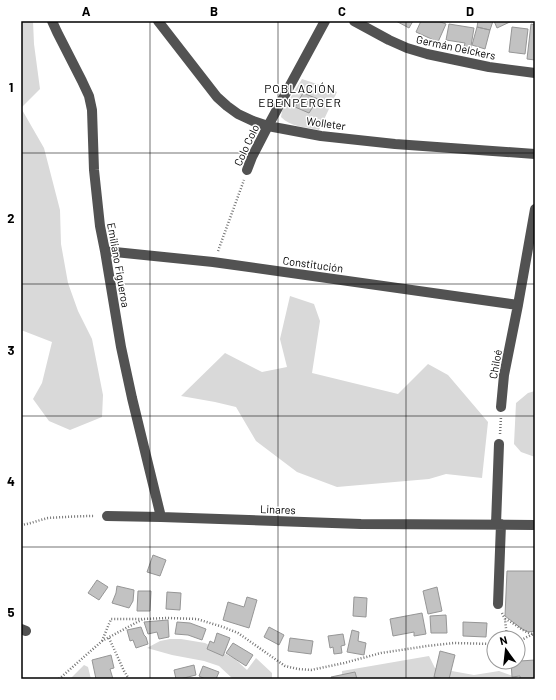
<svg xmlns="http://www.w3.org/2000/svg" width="556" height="700" viewBox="0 0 556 700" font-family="Barlow,sans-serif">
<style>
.green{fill:#d9d9d9}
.building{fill:#c2c2c2;stroke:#969696}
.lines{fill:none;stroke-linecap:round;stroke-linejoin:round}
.path{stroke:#747474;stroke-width:2.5;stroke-dasharray:1 2;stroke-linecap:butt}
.minor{stroke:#525252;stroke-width:10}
.grid{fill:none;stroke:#000;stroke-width:1;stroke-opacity:0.55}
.labels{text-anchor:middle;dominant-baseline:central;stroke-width:3;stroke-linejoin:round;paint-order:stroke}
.street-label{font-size:11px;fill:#000;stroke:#fff}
.neighbourhood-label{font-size:12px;letter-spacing:1px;fill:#000;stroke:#fff}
.neatline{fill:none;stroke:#000;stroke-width:1.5}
.grid-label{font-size:13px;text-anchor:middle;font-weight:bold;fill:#000}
</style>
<rect width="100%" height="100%" fill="#fff"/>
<path class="green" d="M 21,21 L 33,21 L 34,44 L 40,89 L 21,108 L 44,148 L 60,210 L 61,244 L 68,283 L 78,311 L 92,339 L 103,395 L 102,417 L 70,430 L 49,421 L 33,399 L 42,383 L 52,342 L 21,330 Z
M 302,79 L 323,86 L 337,92 L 319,130 C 306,127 290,127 281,117 L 282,111 Z
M 290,296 L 314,304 L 320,321 L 312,373 L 398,394 L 428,364 L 448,375 L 488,422 L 482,478 L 446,474 L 429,479 L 337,487 L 297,472 L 256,441 L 236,407 L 215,402 L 181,396 L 225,353 L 262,372 L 287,367 L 280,339 Z
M 535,391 L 535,457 L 521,452 L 514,444 L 516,403 L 528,393 Z
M 170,639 L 181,639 L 205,643 L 235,659 L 247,670 L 256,658 L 272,673 L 272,679 L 233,679 L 219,666 L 204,661 L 172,655 L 147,648 L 160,641 Z
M 429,656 L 435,668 L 474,675 L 499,671 L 521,679 L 342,679 L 342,671 Z
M 84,665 L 88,667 L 91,679 L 70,679 Z"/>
<path class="building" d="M 396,21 L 413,21 L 409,28 Z
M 421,21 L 438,21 L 446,24 L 438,42 L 416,32 Z
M 478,21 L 493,21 L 490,30 L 477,27 Z
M 494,21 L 512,21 L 497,28 Z
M 449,24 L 474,28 L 470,52 L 463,51 L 465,43 L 446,40 Z
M 531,24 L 535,25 L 535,60 L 527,59 Z
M 477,27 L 490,30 L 485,49 L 472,45 Z
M 512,27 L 528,29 L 525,54 L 509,52 Z
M 303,93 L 318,99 L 309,113 L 295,107 Z
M 153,555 L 166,560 L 160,576 L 147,572 Z
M 507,571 L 535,571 L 535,631 L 528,632 L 522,629 L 505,616 Z
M 97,580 L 108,587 L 99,600 L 88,593 Z
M 117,586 L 134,590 L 133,601 L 129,608 L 112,603 L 116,593 Z
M 437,587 L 442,611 L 428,614 L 423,591 Z
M 138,591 L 151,591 L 150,611 L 137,611 Z
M 167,592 L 181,593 L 180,610 L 166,609 Z
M 247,597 L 257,600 L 249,628 L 223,620 L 228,602 L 244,607 Z
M 354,597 L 367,598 L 366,617 L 353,616 Z
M 422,613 L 426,634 L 414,636 L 414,632 L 393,636 L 390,619 Z
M 446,615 L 447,633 L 431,633 L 430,616 Z
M 168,620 L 169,637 L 159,639 L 157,632 L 148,634 L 144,622 Z
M 177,622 L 190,623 L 206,629 L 202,640 L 188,635 L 175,634 Z
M 463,622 L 487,623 L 486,637 L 463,636 Z
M 141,627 L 144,635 L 146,637 L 148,644 L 136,648 L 133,640 L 130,641 L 127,630 Z
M 269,627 L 284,635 L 279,645 L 264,637 Z
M 352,630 L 359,632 L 358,641 L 366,643 L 364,655 L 347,652 Z
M 217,633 L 230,638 L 223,656 L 207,649 L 210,641 L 214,643 Z
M 343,634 L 345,645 L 341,646 L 342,653 L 334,654 L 333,647 L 330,648 L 328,636 Z
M 290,638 L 313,641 L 311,654 L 288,651 Z
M 233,643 L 253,655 L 246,666 L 226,653 Z
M 440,651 L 455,655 L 449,679 L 444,679 L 434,677 Z
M 518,653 L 520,653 L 520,661 L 535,660 L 535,679 L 520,679 L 520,676 L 512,677 L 511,662 L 518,662 Z
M 111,655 L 114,668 L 110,669 L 113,679 L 96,679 L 92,660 Z
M 194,665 L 196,675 L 180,679 L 176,679 L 174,670 Z
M 203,666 L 219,672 L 216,679 L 205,679 L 199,676 Z
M 355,672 L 357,679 L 332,679 L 331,677 Z"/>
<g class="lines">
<path class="path" d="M 218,251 L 244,180
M 500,434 L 501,417
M 21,525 C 30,524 39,520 48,518 C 64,517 80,516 95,516
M 502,613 L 505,619 L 507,638
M 505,619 C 515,623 522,632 533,634
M 506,633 L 513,635 L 514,638
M 109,638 L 124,671 L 129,679
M 102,641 L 111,619 L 142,619
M 518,641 C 523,640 531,634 535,634
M 59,679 L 102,641 L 143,619 L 168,618 L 197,619 L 223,627 L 238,633 L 285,666 L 298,669 L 311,670 L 344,663 L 381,653 L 427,646 L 454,643 L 494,644"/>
<path class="minor" d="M 52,21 L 57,32 L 82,81 L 89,96 L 92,110 L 94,170 L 100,226 L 105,251 L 121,347 L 132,398 L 161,517
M 158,21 L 217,97 L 227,106 L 238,114 L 253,121 L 268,126 L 321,136 L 395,144 L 535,154
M 354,21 L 389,40 L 407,48 L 427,54 L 489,67 L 535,73
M 247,170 L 252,157 L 268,126 L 325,21
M 105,251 L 213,262 L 518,305
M 501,407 L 504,375 L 518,305 L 535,209
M 107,516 L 161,517 L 361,524 L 535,525
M 496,524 L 499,444
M 498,604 L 501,524
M 21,629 L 26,631"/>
</g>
<path class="grid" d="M 150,21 L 150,679M 278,21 L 278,679M 406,21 L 406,679M 21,153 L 535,153M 21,284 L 535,284M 21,416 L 535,416M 21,547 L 535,547"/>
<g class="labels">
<g class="street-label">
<text transform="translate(456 47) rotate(12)">Germán Oelckers</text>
<text transform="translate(326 123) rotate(8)">Wolleter</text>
<text transform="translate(246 145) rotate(-65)">Colo Colo</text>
<text transform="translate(313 264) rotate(8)">Constitución</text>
<text transform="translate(119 265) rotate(80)">Emiliano Figueroa</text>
<text transform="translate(495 364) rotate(-80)">Chiloé</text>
<text transform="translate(278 509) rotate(2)">Linares</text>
</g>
<g class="neighbourhood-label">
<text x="300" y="88">POBLACIÓN<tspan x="300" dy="14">EBENPERGER</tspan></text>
</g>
</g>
<rect width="556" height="700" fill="none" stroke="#ffffff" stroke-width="44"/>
<g transform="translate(506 650) rotate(345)"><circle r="19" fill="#ffffff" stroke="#999999"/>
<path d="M0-3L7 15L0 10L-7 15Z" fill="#000000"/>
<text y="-6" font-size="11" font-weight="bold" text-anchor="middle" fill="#000000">N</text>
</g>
<rect x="22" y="22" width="512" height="656" class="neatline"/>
<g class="grid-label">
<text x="86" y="16">A</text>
<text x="214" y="16">B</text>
<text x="342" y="16">C</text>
<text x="470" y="16">D</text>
<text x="11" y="92">1</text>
<text x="11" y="223">2</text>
<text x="11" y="355">3</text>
<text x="11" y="486">4</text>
<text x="11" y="617">5</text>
</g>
</svg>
